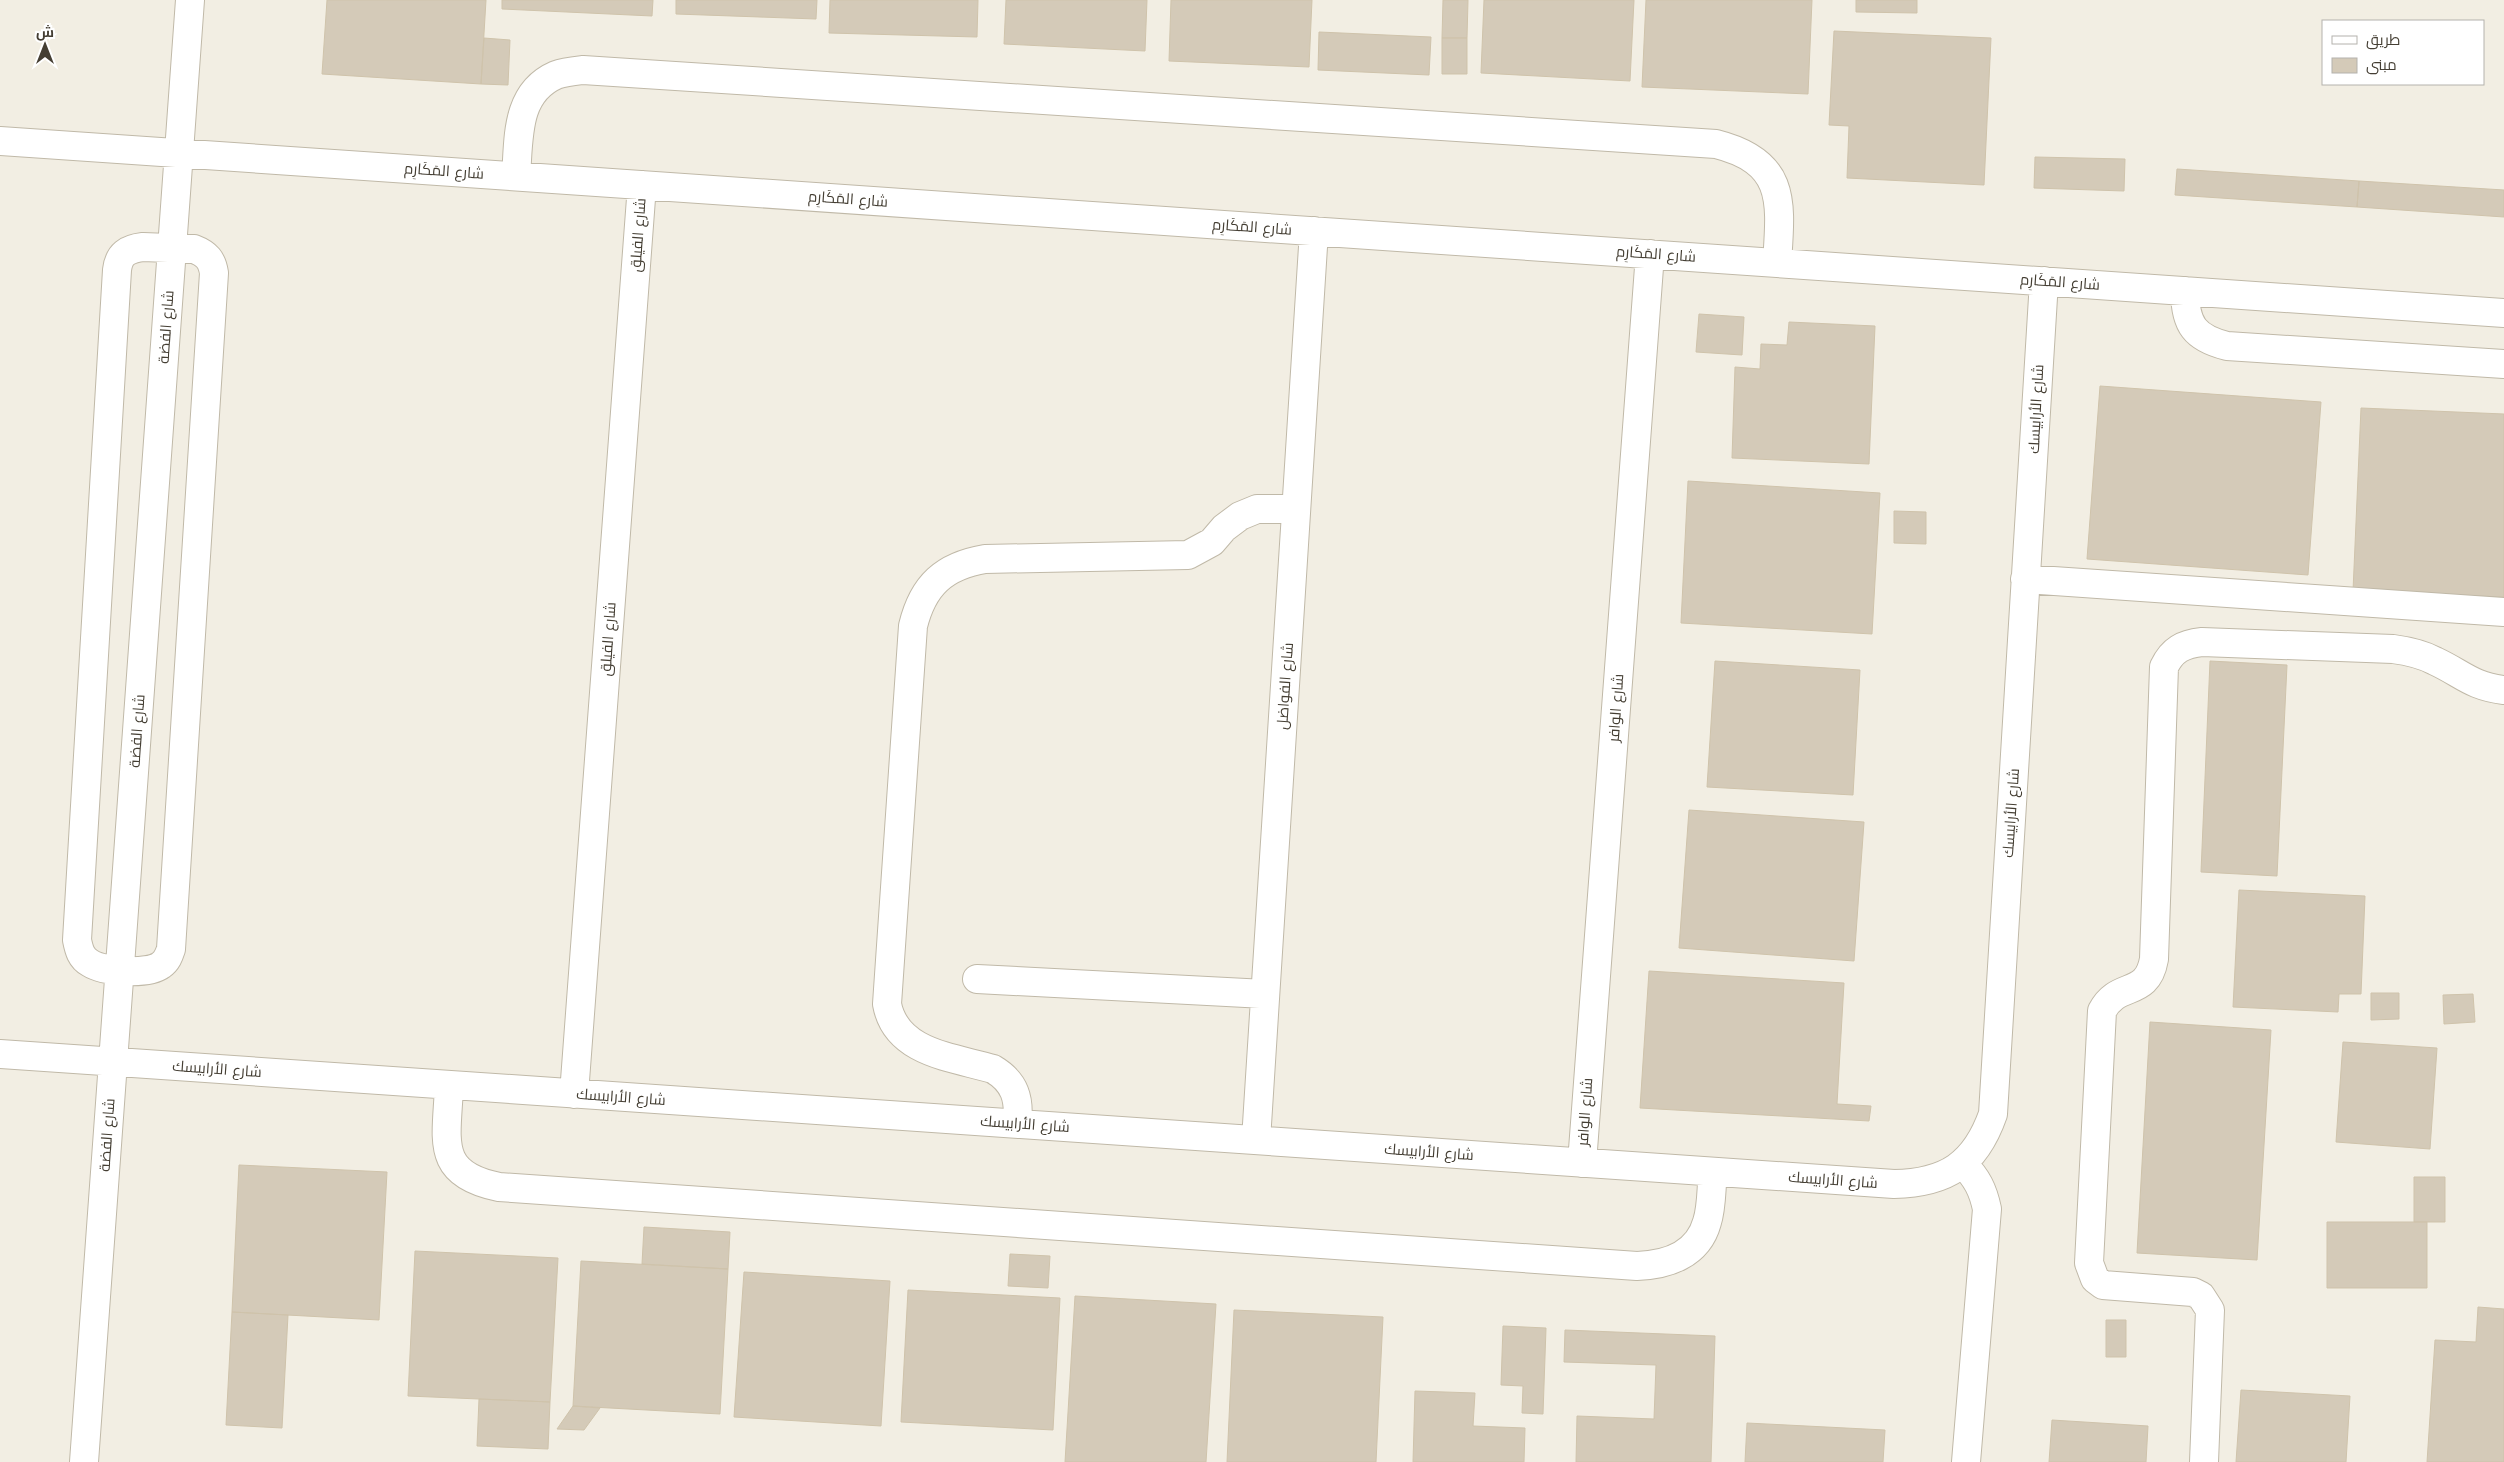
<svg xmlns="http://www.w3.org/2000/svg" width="2504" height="1462" viewBox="0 0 2504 1462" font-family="'Work Sans',Cairo,sans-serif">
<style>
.building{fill:#d4cab8;stroke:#cfc3ab}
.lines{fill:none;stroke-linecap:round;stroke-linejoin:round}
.minor-casing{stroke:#c0b9a8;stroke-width:30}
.minor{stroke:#fff;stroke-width:28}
.labels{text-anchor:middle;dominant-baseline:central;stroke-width:4.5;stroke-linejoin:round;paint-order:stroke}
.street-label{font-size:15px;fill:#443e33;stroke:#fff}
</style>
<rect width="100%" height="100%" fill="#f2eee3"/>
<path class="building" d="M 327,0 L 486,0 L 481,84 L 322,74 Z
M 502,0 L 653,0 L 652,16 L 502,9 Z
M 676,0 L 817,0 L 816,19 L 676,14 Z
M 830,0 L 978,0 L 977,37 L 829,33 Z
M 1006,0 L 1147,0 L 1145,51 L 1004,44 Z
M 1171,0 L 1312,0 L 1309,67 L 1169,61 Z
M 1443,0 L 1468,0 L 1467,38 L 1442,38 Z
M 1484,0 L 1634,0 L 1630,81 L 1481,73 Z
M 1646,0 L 1812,0 L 1808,94 L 1642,87 Z
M 1856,0 L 1917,0 L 1917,13 L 1856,12 Z
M 1834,31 L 1991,38 L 1984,185 L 1847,178 L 1849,126 L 1829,125 Z
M 1319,32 L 1431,37 L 1429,75 L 1318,70 Z
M 484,38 L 510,40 L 508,85 L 481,84 Z
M 1442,38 L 1467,38 L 1467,74 L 1442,74 Z
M 2035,157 L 2125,159 L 2124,191 L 2034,188 Z
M 2177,169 L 2359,181 L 2357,207 L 2175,195 Z
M 2359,181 L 2504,190 L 2504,217 L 2357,207 Z
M 1699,314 L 1744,317 L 1742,355 L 1696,352 Z
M 1789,322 L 1875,326 L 1869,464 L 1732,458 L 1735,367 L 1760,369 L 1761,344 L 1787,345 Z
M 2100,386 L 2321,402 L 2308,575 L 2087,559 Z
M 2361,408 L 2504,414 L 2504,597 L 2353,591 Z
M 1688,481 L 1880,493 L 1872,634 L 1681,623 Z
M 1894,511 L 1926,512 L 1926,544 L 1894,543 Z
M 1715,661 L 1860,670 L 1853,795 L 1707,787 Z
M 2210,661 L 2287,665 L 2277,876 L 2201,872 Z
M 1689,810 L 1864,822 L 1854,961 L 1679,948 Z
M 2239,890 L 2365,896 L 2361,994 L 2339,994 L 2338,1012 L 2233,1007 Z
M 1649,971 L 1844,983 L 1837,1104 L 1871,1106 L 1869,1121 L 1640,1108 Z
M 2371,993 L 2399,993 L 2399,1019 L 2371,1020 Z
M 2473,994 L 2475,1022 L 2444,1024 L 2443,995 Z
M 2150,1022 L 2271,1030 L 2257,1260 L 2137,1253 Z
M 2343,1042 L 2437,1048 L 2430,1149 L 2336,1142 Z
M 239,1165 L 387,1172 L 379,1320 L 232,1312 Z
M 2414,1177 L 2445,1177 L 2445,1222 L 2414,1222 Z
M 2327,1222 L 2427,1222 L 2427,1288 L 2327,1288 Z
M 644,1227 L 730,1232 L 728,1269 L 642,1264 Z
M 415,1251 L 558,1258 L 550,1402 L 408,1396 Z
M 1010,1254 L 1050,1256 L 1048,1288 L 1008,1286 Z
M 581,1261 L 728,1269 L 720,1414 L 573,1406 Z
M 744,1272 L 890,1281 L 881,1426 L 734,1417 Z
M 908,1290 L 1060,1298 L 1053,1430 L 901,1422 Z
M 1075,1296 L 1216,1304 L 1206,1462 L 1065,1462 Z
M 2478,1307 L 2504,1309 L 2504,1462 L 2427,1462 L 2435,1340 L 2476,1342 Z
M 1234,1310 L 1383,1317 L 1376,1462 L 1227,1462 Z
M 232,1312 L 288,1315 L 282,1428 L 226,1425 Z
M 2106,1320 L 2126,1320 L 2126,1357 L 2106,1357 Z
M 1503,1326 L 1546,1328 L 1543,1414 L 1522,1413 L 1523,1386 L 1501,1385 Z
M 1565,1330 L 1715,1336 L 1711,1462 L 1576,1462 L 1577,1416 L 1654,1419 L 1656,1365 L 1564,1362 Z
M 2241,1390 L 2350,1396 L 2346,1462 L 2236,1462 Z
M 1415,1391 L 1475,1393 L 1473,1426 L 1525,1428 L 1524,1462 L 1413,1462 Z
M 479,1399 L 550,1402 L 548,1449 L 477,1446 Z
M 573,1406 L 600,1408 L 584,1430 L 557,1429 Z
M 2052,1420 L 2148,1426 L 2146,1462 L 2049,1462 Z
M 1747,1423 L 1885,1430 L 1883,1462 L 1745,1462 Z"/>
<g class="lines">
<defs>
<path id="minor" d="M 0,141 L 2504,313
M 516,176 C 519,139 515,93 556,75 C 564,72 574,71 583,70 L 1716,144 C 1787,162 1781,202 1777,263
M 143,247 L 194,249 C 207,254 212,260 214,273 L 171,949 C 169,955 167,961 161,965 C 148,975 104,972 90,963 C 81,958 79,950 77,940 L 117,270 C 119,254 127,249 143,247 Z
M 2185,291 C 2185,325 2195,338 2227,346 L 2504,364
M 2025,579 L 2504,612
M 977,979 L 1265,994
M 0,1054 L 1894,1184 C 1946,1183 1975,1165 1993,1114 L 2044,281
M 449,1086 C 447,1140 434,1174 499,1187 L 1637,1266 C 1667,1265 1698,1255 1707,1222 C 1712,1207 1711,1188 1713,1172
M 574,1094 L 642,185
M 1017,1124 C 1020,1099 1015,1082 993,1069 C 952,1057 896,1053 887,1004 L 913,626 C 923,585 944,566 985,559 L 1188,555 L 1212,542 L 1224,528 L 1240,516 L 1257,509 L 1296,509
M 1256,1140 L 1314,231
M 1582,1163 L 1650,254
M 1963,1164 C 1977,1178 1983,1190 1987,1209 L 1966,1462
M 84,1462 L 190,0
M 2204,1462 L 2210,1310 L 2201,1296 L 2193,1292 L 2103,1285 L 2095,1279 L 2089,1263 L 2102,1011 C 2118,980 2147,999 2154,959 L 2164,667 C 2172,650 2183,644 2202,642 L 2393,649 C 2408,651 2422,654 2435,661 C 2463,674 2471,686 2504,690"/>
</defs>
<use href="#minor" class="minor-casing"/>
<use href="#minor" class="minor"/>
</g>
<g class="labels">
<g class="street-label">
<text transform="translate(444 171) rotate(4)">شارع المَكَارِم</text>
<text transform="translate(848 199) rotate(4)">شارع المَكَارِم</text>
<text transform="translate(1252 227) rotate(4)">شارع المَكَارِم</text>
<text transform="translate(638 235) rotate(-86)">شارع الفيلق</text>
<text transform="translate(1656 254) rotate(4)">شارع المَكَارِم</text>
<text transform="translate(2060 282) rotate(4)">شارع المَكَارِم</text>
<text transform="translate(166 327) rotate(-86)">شارع الفضة</text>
<text transform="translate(2036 409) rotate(-87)">شارع الأرابيسك</text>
<text transform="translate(608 639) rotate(-86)">شارع الفيلق</text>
<text transform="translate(1285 686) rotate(-86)">شارع الفواضل</text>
<text transform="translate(1616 708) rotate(-86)">شارع الوافر</text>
<text transform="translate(137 731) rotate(-86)">شارع الفضة</text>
<text transform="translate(2011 813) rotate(-86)">شارع الأرابيسك</text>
<text transform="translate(217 1069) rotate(4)">شارع الأرابيسك</text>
<text transform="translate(621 1097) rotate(4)">شارع الأرابيسك</text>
<text transform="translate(1585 1112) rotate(-86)">شارع الوافر</text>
<text transform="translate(1025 1124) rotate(4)">شارع الأرابيسك</text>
<text transform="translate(107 1135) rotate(-86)">شارع الفضة</text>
<text transform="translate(1429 1152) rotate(4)">شارع الأرابيسك</text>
<text transform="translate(1833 1180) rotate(4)">شارع الأرابيسك</text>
</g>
</g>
<rect x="2322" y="20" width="162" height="65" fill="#ffffff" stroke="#b4b2ad"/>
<rect x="2332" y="36" width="25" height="8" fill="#ffffff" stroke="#b4b2ad"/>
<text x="2366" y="45" font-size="15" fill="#443e33">طريق</text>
<rect x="2332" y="58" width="25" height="15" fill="#d4cab8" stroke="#b4b2ad"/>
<text x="2366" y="70" font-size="15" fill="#443e33">مبنى</text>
<g transform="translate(45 45)" stroke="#ffffff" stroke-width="4" paint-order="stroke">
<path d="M0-4L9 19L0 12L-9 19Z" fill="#443e33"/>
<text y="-8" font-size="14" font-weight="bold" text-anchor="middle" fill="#443e33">ش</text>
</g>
</svg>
